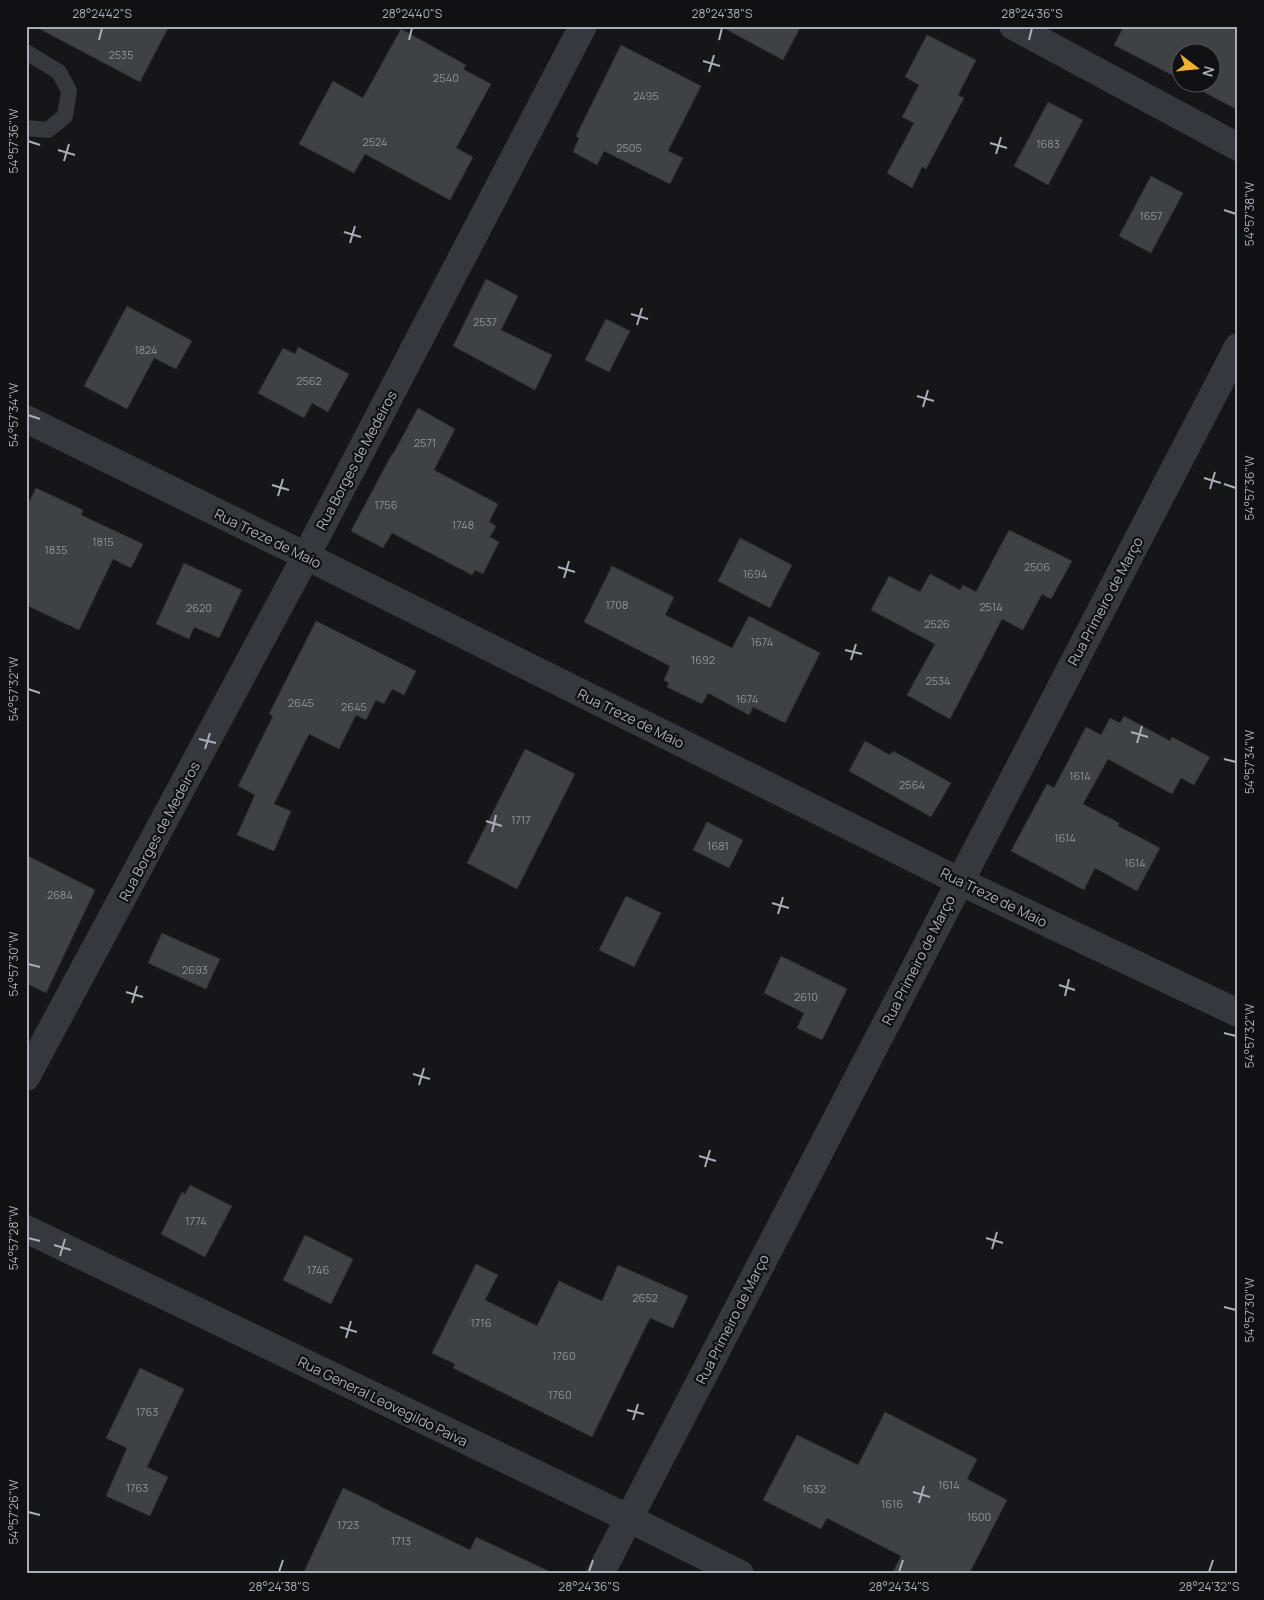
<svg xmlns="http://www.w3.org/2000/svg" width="1264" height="1600" viewBox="0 0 1264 1600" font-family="Manrope,sans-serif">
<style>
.building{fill:#404145;stroke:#303034}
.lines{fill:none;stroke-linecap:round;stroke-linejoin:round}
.service{stroke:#37383d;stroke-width:16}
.minor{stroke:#37383d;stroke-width:28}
.ticks{fill:none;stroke:#a8adb8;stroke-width:2}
.labels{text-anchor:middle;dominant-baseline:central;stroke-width:4.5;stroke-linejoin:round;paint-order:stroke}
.number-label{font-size:11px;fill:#8e929b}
.street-label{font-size:14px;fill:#a8adb8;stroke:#111113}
.neatline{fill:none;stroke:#a8adb8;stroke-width:2}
.ticks-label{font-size:12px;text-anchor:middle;fill:#a8adb8}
</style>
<rect width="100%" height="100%" fill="#161618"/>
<path class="building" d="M 34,26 L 169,26 L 140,82 Z
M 720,26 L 801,26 L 783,60 Z
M 1124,26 L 1238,26 L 1238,110 L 1185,82 L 1212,82 L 1212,52 L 1182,52 L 1182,80 L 1114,45 Z
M 401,29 L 466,65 L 463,69 L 491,84 L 456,148 L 473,157 L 450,200 L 365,154 L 354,173 L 299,144 L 333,81 L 363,98 Z
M 927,35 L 976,60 L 958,95 L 964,98 L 926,169 L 922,167 L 912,188 L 887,173 L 914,123 L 902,117 L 919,85 L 905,77 Z
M 621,45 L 701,86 L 668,151 L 683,158 L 670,184 L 604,151 L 597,165 L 573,152 L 579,138 L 576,136 Z
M 1048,102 L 1083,120 L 1048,185 L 1014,166 Z
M 1151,176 L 1183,193 L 1151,253 L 1119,236 Z
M 486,279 L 518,296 L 501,330 L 552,355 L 535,390 L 453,346 Z
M 127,306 L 192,341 L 176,369 L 154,358 L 127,409 L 84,386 Z
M 606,319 L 630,331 L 609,372 L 585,360 Z
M 298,347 L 349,374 L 328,412 L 312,403 L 304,418 L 258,393 L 283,348 L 295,354 Z
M 418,408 L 455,429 L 434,470 L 498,504 L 489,522 L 496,526 L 490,537 L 499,542 L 483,574 L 475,570 L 472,575 L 392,533 L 383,548 L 351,531 L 392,454 L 393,454 Z
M 36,488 L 83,510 L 81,515 L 143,544 L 131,568 L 113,559 L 79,630 L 26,605 L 26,508 Z
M 1009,530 L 1072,561 L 1051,599 L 1042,594 L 1023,630 L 1002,619 L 950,719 L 907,695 L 935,644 L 871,610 L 889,576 L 920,592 L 930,574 L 960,590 L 963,585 L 976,592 Z
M 740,538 L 792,565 L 770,608 L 718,581 Z
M 184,563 L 242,590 L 219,638 L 194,627 L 189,639 L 156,624 Z
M 612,566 L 674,597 L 665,615 L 732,648 L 749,616 L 820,653 L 785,723 L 753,707 L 749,715 L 708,693 L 702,704 L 667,687 L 669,683 L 664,680 L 670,666 L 584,622 Z
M 316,621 L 416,671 L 404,695 L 392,689 L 384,704 L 376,700 L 366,720 L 356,715 L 339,749 L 309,734 L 274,804 L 291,811 L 274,851 L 237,835 L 255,795 L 238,786 L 273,716 L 269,714 Z
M 1124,716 L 1170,741 L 1172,737 L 1210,757 L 1194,785 L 1181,778 L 1172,794 L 1108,759 L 1083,804 L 1119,823 L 1118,826 L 1160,848 L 1137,891 L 1095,868 L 1084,890 L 1011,851 L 1047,784 L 1054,788 L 1086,727 L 1101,735 L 1110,718 L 1120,723 Z
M 865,741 L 890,755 L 893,751 L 951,783 L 931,817 L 849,771 Z
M 525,749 L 575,774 L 517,889 L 467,863 Z
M 707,822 L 743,840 L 729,868 L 693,850 Z
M 26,855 L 95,890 L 46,993 L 26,983 Z
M 626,896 L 661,913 L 634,967 L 599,950 Z
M 162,933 L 220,959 L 206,989 L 148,963 Z
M 781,956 L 847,989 L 822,1040 L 797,1028 L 804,1013 L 764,993 Z
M 190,1185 L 232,1206 L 205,1257 L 161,1234 L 182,1192 L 185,1194 Z
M 305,1235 L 353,1259 L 331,1304 L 283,1280 Z
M 476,1264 L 498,1275 L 485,1300 L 537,1326 L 559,1281 L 602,1301 L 618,1265 L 688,1296 L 673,1328 L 650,1318 L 592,1437 L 453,1368 L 455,1364 L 432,1353 Z
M 140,1368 L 184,1389 L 147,1467 L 168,1477 L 150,1516 L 106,1496 L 127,1448 L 106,1438 Z
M 885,1412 L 977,1459 L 967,1479 L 1007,1500 L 969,1574 L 892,1574 L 901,1556 L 827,1518 L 821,1529 L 763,1500 L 797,1435 L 858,1465 Z
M 343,1488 L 379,1505 L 379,1506 L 470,1550 L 476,1537 L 555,1574 L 303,1574 Z"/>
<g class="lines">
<path class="service" d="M 26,52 L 59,72 L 69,91 L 65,116 L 48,130 L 26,128"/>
<path class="minor" d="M 1013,26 L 1238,147
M 26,419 L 306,556 L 959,881 L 1238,1013
M 26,1077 L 306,556 L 583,26
M 26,1229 L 628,1518 L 740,1574
M 600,1574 L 1238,347"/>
</g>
<path class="ticks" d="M 99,40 L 102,28M 409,40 L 412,28M 719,40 L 722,28M 1029,40 L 1032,28M 703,61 L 720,66M 709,72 L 714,55M 28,141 L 40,145M 990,143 L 1007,148M 58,150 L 75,155M 996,154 L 1001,137M 64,161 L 69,144M 1224,210 L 1236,214M 344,232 L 361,237M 350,243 L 355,226M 631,314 L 648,319M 637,325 L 642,308M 917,396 L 934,401M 923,407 L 928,390M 28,415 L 40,419M 1204,478 L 1221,483M 1224,484 L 1236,488M 272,485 L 289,490M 1210,489 L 1215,472M 278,496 L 283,479M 558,567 L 575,572M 564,578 L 569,561M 845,650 L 862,654M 851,660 L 856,644M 28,689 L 40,693M 1131,732 L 1148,737M 199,739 L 216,743M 1137,743 L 1142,726M 205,749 L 210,733M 1224,759 L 1236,762M 486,821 L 502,826M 492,832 L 496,815M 772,903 L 789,908M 778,914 L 783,897M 28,964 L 40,967M 1059,985 L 1075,990M 126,992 L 143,997M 1065,996 L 1069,979M 132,1003 L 137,986M 1224,1033 L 1236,1036M 413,1074 L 430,1079M 419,1085 L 424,1068M 699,1156 L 716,1161M 705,1167 L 710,1150M 28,1238 L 40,1241M 986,1238 L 1003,1243M 54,1245 L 71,1250M 992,1249 L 997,1232M 60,1256 L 65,1239M 1224,1307 L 1236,1310M 340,1327 L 357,1332M 346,1338 L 351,1321M 627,1410 L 644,1414M 633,1420 L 638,1404M 913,1492 L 930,1497M 919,1503 L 924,1486M 28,1512 L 40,1515M 279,1572 L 283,1560M 589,1572 L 593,1560M 899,1572 L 903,1560M 1209,1572 L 1213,1560"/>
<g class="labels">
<g class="number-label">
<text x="121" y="54">2535</text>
<text x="446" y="77">2540</text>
<text x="646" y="95">2495</text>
<text x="375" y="141">2524</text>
<text x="1048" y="143">1683</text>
<text x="629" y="147">2505</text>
<text x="1151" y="215">1657</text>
<text x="485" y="321">2537</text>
<text x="146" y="349">1824</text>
<text x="309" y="380">2562</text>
<text x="425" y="442">2571</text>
<text x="386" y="504">1756</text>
<text x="463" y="524">1748</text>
<text x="103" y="541">1815</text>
<text x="56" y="549">1835</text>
<text x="1037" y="566">2506</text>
<text x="755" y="573">1694</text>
<text x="617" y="604">1708</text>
<text x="991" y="606">2514</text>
<text x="199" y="607">2620</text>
<text x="937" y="623">2526</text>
<text x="762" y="641">1674</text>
<text x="703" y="659">1692</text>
<text x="938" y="680">2534</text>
<text x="747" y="698">1674</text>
<text x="301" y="702">2645</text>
<text x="354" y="706">2645</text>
<text x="1080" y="775">1614</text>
<text x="912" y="784">2564</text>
<text x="521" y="819">1717</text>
<text x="1065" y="837">1614</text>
<text x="718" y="845">1681</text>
<text x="1135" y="862">1614</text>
<text x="60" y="894">2684</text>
<text x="195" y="969">2693</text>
<text x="806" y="996">2610</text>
<text x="196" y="1220">1774</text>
<text x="318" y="1269">1746</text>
<text x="645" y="1297">2652</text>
<text x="481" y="1322">1716</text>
<text x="564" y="1355">1760</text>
<text x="560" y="1394">1760</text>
<text x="147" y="1411">1763</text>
<text x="949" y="1484">1614</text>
<text x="137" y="1487">1763</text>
<text x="814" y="1488">1632</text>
<text x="892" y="1503">1616</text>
<text x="979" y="1516">1600</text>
<text x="348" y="1524">1723</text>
<text x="401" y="1540">1713</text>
</g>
<g class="street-label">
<text transform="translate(356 460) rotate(-62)">Rua Borges de Medeiros</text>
<text transform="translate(268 538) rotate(26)">Rua Treze de Maio</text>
<text transform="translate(1105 601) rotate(-62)">Rua Primeiro de Março</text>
<text transform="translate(631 718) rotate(26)">Rua Treze de Maio</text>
<text transform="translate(159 831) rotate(-62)">Rua Borges de Medeiros</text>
<text transform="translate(994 897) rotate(26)">Rua Treze de Maio</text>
<text transform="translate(918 960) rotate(-63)">Rua Primeiro de Março</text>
<text transform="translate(732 1319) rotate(-63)">Rua Primeiro de Março</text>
<text transform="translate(383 1401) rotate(26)">Rua General Leovegildo Paiva</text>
</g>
</g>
<rect width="1264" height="1600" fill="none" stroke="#111113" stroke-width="55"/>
<g transform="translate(1196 68) rotate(106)"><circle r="24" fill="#111113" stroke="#4d4f55"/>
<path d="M0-4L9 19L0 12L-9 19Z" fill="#f2b134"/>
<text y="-8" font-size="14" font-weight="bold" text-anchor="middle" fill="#a8adb8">N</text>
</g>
<rect x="28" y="28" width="1208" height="1544" class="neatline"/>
<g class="ticks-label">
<text x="102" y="18">28°24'42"S</text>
<text x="412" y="18">28°24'40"S</text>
<text x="722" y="18">28°24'38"S</text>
<text x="1032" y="18">28°24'36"S</text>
<text transform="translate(14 141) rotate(-90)" y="4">54°57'36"W</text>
<text transform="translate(1250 214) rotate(-90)" y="4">54°57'38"W</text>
<text transform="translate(14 415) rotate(-90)" y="4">54°57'34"W</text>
<text transform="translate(1250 488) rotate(-90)" y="4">54°57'36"W</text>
<text transform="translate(14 689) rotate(-90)" y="4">54°57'32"W</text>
<text transform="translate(1250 762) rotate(-90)" y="4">54°57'34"W</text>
<text transform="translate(14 964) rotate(-90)" y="4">54°57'30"W</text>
<text transform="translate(1250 1036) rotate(-90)" y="4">54°57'32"W</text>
<text transform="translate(14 1238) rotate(-90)" y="4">54°57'28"W</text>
<text transform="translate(1250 1310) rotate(-90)" y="4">54°57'30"W</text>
<text transform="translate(14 1512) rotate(-90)" y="4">54°57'26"W</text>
<text x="279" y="1591">28°24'38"S</text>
<text x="589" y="1591">28°24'36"S</text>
<text x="899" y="1591">28°24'34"S</text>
<text x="1209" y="1591">28°24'32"S</text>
</g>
</svg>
